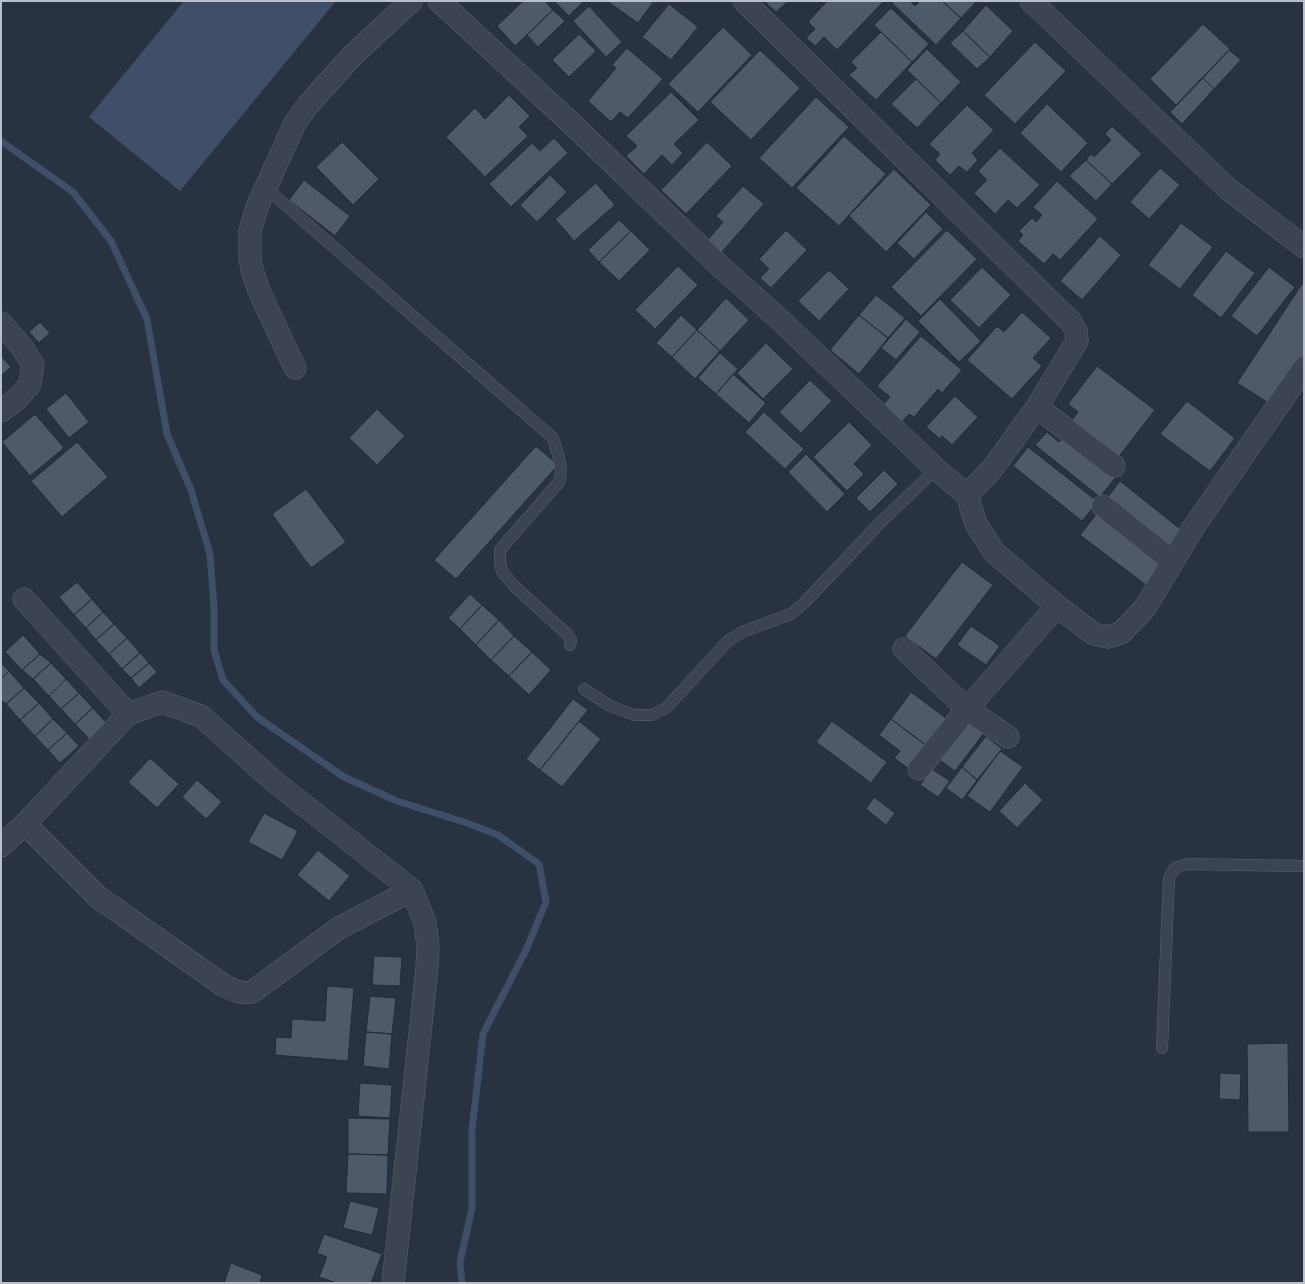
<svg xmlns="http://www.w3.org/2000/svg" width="1305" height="1284" viewBox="0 0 1305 1284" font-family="'Titillium Web',sans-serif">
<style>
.water{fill:#3f4e69}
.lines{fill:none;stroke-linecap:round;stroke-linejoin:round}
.stream{stroke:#3f4e69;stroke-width:7}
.building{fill:#4e596a;stroke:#232b38}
.service-casing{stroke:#5a626e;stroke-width:12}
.minor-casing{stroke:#5a626e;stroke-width:23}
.service{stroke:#3c4451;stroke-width:11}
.minor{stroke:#3c4451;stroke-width:22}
</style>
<rect width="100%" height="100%" fill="#283241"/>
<path class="water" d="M 184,1 L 336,1 L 180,191 L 89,117 Z"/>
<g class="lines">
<path class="stream" d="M 1,141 L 73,192 L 111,241 L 147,319 L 167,434 L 191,490 L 210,554 L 214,608 L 214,650 L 223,680 L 257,717 L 344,777 L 397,801 L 467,823 L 498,835 L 539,864 L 546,902 L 526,950 L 483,1034 L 472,1130 L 472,1208 L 460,1262 L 462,1283"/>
</g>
<path class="building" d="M 523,1 L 545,1 L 553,10 L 515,46 L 497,26 Z
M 554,1 L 584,1 L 569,16 Z
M 607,1 L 654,1 L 638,23 Z
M 764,1 L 788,1 L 776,12 Z
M 827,1 L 881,1 L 883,2 L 837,50 L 824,37 L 815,46 L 806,38 L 815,29 L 808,22 Z
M 894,1 L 910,1 L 915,6 L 920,1 L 942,1 L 961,18 L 936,45 L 892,3 Z
M 942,1 L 977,1 L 961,18 Z
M 669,4 L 698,27 L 671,60 L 642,37 Z
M 986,5 L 1013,31 L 990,57 L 963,31 Z
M 589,6 L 622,42 L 606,57 L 573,21 Z
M 891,8 L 929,44 L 912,62 L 874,25 Z
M 553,10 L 565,21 L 538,47 L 527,35 Z
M 1203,24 L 1230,49 L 1176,105 L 1150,79 Z
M 723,27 L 752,55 L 698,112 L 668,84 Z
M 963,31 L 990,57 L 977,69 L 950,43 Z
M 881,32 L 912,62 L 876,100 L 849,75 L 857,68 L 851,62 Z
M 579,34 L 596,51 L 569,77 L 552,60 Z
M 1035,42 L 1066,71 L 1015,124 L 984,95 Z
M 627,48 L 663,79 L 628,118 L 620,112 L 611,122 L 588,101 L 616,68 L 612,65 Z
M 927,49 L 961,82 L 941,103 L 907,70 Z
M 760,50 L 800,88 L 751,140 L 710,102 Z
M 1229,50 L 1241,60 L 1214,89 L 1203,78 Z
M 1203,78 L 1214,89 L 1182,124 L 1170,112 Z
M 916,79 L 941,103 L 917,128 L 891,104 Z
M 671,92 L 699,120 L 674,144 L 683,153 L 672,165 L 662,155 L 644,174 L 626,156 L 637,146 L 626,136 Z
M 509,95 L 530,116 L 519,127 L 528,136 L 485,177 L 446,137 L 475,108 L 485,119 Z
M 816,97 L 849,127 L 792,188 L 759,158 Z
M 1047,104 L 1088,143 L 1061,172 L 1020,133 Z
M 967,105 L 994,130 L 972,153 L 978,160 L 967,172 L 959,166 L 950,175 L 935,160 L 940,154 L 929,144 Z
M 1112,126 L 1142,154 L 1112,184 L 1086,160 L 1091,154 L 1094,157 L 1111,140 L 1105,134 Z
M 844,136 L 886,174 L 839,226 L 796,188 Z
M 554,138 L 568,153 L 511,207 L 489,184 L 532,143 L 540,151 Z
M 342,142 L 379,179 L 353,205 L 316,167 Z
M 707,142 L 732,166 L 686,214 L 661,190 Z
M 1000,148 L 1040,185 L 1017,208 L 1008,200 L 995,214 L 974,193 L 987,180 L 978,171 Z
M 1086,160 L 1112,184 L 1096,201 L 1069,176 Z
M 1160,168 L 1180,185 L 1149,219 L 1130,202 Z
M 894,169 L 931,205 L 886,252 L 849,216 Z
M 550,175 L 567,192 L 537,222 L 520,205 Z
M 304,180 L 350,216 L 335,236 L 289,200 Z
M 1057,181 L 1098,219 L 1060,260 L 1053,254 L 1044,264 L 1018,241 L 1023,235 L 1019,231 L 1032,218 L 1036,222 L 1042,215 L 1033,207 Z
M 596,183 L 615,205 L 574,241 L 555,219 Z
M 743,186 L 764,204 L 721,253 L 707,241 L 723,222 L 716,216 Z
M 926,212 L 943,229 L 914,259 L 897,243 Z
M 619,220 L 631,231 L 599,262 L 588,250 Z
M 1181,223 L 1213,247 L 1180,289 L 1148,265 Z
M 786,230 L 807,250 L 771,288 L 760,278 L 769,269 L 759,259 Z
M 947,230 L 977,259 L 921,316 L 891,287 Z
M 631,231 L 650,250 L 619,281 L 599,262 Z
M 1100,236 L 1121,255 L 1082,300 L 1060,281 Z
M 1226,251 L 1255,273 L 1221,318 L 1192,295 Z
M 678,266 L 698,285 L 655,329 L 635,310 Z
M 982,267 L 1011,295 L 979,328 L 950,300 Z
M 1269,267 L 1295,287 L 1257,336 L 1231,316 Z
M 829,270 L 849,289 L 819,321 L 798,301 Z
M 1304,281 L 1304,363 L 1275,407 L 1237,383 Z
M 876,295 L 905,318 L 888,338 L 859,315 Z
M 726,298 L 749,320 L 720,351 L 697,330 Z
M 940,299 L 981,341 L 959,362 L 918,321 Z
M 1022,312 L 1051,338 L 1033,358 L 1042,366 L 1012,399 L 967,360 L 997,326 L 1004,332 Z
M 681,315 L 697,330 L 672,357 L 656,343 Z
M 859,315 L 888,338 L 859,374 L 830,350 Z
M 906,319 L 920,332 L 896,360 L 881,348 Z
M 40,322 L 50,333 L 39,343 L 29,332 Z
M 697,330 L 720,351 L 695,379 L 672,357 Z
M 921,336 L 962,370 L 942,393 L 938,389 L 914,417 L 909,414 L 902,422 L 882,406 L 890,397 L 877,386 Z
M 766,343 L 793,369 L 763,399 L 737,373 Z
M 720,353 L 738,369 L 716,394 L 698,378 Z
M 1,356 L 11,367 L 1,376 Z
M 1097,366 L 1155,410 L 1117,459 L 1069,424 L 1078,412 L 1068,404 Z
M 733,374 L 766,403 L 749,423 L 716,394 Z
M 810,380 L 832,401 L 801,433 L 779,412 Z
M 66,393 L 89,422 L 69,438 L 46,409 Z
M 955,396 L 978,417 L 952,445 L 942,436 L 940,439 L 926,427 Z
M 1187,401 L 1235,438 L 1210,471 L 1160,434 Z
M 377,409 L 405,436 L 377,465 L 349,438 Z
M 764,412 L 804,449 L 785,469 L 745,432 Z
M 35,414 L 64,448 L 30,476 L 2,442 Z
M 849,422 L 872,445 L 854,464 L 864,474 L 847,491 L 813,457 Z
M 1047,432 L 1059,442 L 1064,437 L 1115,478 L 1100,497 L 1035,445 Z
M 77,442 L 108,477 L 62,517 L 31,481 Z
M 536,446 L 558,465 L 456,579 L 434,560 Z
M 1028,447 L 1098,502 L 1082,521 L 1013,466 Z
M 806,454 L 845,494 L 827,512 L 788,472 Z
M 884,470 L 898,484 L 870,512 L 856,498 Z
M 1120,481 L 1184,532 L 1169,553 L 1104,502 Z
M 306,489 L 346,542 L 311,568 L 272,514 Z
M 1098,512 L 1164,563 L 1146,585 L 1080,535 Z
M 962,562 L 993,585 L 936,659 L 905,636 Z
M 77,582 L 92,599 L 74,615 L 59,597 Z
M 470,594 L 482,605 L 460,629 L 448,618 Z
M 92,599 L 103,612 L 86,628 L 74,615 Z
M 482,605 L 499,620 L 476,645 L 460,629 Z
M 103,612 L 114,624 L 96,640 L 86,628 Z
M 499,620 L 514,636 L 491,660 L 476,645 Z
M 114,624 L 127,638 L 109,654 L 96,640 Z
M 971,626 L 1000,646 L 986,665 L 957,645 Z
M 23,635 L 40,654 L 22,670 L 5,652 Z
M 514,636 L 532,652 L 509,676 L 491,660 Z
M 127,638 L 140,653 L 122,669 L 109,654 Z
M 532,652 L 551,670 L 529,695 L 509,676 Z
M 140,653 L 149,663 L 131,678 L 122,669 Z
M 40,654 L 51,663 L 33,679 L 22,670 Z
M 1,663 L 9,671 L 1,679 Z
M 51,663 L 66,679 L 49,696 L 33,679 Z
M 149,663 L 157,672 L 139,688 L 131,678 Z
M 9,671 L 24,688 L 6,704 L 1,700 L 1,679 Z
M 66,679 L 79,693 L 61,709 L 49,696 Z
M 24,688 L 39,703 L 20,720 L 6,704 Z
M 911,692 L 947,719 L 927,746 L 891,719 Z
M 79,693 L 93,708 L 75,724 L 61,709 Z
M 573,699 L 588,710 L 540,770 L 526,759 Z
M 39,703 L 53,719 L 35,736 L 20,720 Z
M 93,708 L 108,725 L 91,741 L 75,724 Z
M 53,719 L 67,733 L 48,750 L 35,736 Z
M 891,719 L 927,746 L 909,769 L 894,758 L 900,751 L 879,735 Z
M 968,720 L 984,733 L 955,771 L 938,759 Z
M 579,721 L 601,739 L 562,787 L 540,770 Z
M 832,721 L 887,762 L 871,783 L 816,742 Z
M 67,733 L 79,746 L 60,763 L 48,750 Z
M 986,736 L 1002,749 L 977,780 L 962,767 Z
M 1000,751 L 1023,767 L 990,812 L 967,796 Z
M 150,758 L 179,784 L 157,808 L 128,782 Z
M 962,767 L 977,780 L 962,800 L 946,788 Z
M 932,769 L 950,781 L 938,797 L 920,785 Z
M 197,780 L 222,802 L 206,819 L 182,797 Z
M 1025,783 L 1043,800 L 1017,828 L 999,811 Z
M 874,797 L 895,813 L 886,825 L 866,809 Z
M 264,813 L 298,831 L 282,860 L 248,842 Z
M 318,850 L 350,876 L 329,901 L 297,875 Z
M 374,956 L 402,957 L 400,986 L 372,985 Z
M 327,986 L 354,988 L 348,1061 L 275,1055 L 276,1037 L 291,1038 L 292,1019 L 325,1021 Z
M 370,996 L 396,998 L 392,1034 L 366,1032 Z
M 366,1032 L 392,1034 L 389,1069 L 363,1066 Z
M 1288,1043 L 1289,1132 L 1248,1132 L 1247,1044 Z
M 1220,1073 L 1241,1074 L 1240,1100 L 1219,1099 Z
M 360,1083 L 392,1085 L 390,1118 L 358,1116 Z
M 348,1118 L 390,1119 L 388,1155 L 348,1154 Z
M 348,1154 L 388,1155 L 387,1194 L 346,1193 Z
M 350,1201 L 379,1208 L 372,1235 L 343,1228 Z
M 324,1234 L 382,1254 L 371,1283 L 337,1283 L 319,1277 L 327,1257 L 317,1253 Z
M 231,1263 L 262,1275 L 260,1283 L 224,1283 Z"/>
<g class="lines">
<defs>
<path id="service" d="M 266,188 L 553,438 C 557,453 564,466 559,482 L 500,550 L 500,562 L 502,571 L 513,585 L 568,635 L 571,640 L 570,645
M 584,689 L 610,706 L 634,715 L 652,715 L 666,708 L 728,641 L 742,632 L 791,614 L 804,603 L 880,523 L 936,469
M 1162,1048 L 1169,878 L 1175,868 L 1187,864 L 1304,866"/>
<path id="minor" d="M 439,1 L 571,123 L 722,268 L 777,317 L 936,469 L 967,495 L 976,524 L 994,552 L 1057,606 L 1094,634 L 1108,637 L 1121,633 L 1145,608 L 1193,528 L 1304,368
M 744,1 L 1071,322 L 1076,331 L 1077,341 L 1037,407 L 992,469 L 967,495
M 1031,1 L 1227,188 L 1304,247
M 1,323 L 22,347 L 33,365 L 30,384 L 18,398 L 1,411
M 295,368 L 259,291 L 252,270 L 250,257 L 250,231 L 257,207 L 295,123 L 308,105 L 352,56 L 411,1
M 1037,407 L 1114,466
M 1103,506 L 1172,561
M 24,599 L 128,714
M 904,649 L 967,709 L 1008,737
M 919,769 L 967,709 L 1057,606
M 25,824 L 98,897 L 223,985 C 233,990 240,994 252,992 L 339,928 L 412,890
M 1,846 L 25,824 L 128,714 L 162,702 L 201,716 L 276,783 L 412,890 L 425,923 L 428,946 L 427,968 L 393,1283"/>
</defs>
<use href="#service" class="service-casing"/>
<use href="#minor" class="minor-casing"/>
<use href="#service" class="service"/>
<use href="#minor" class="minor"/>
</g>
<rect width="1305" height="1284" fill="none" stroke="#b9bfcb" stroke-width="4"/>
</svg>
